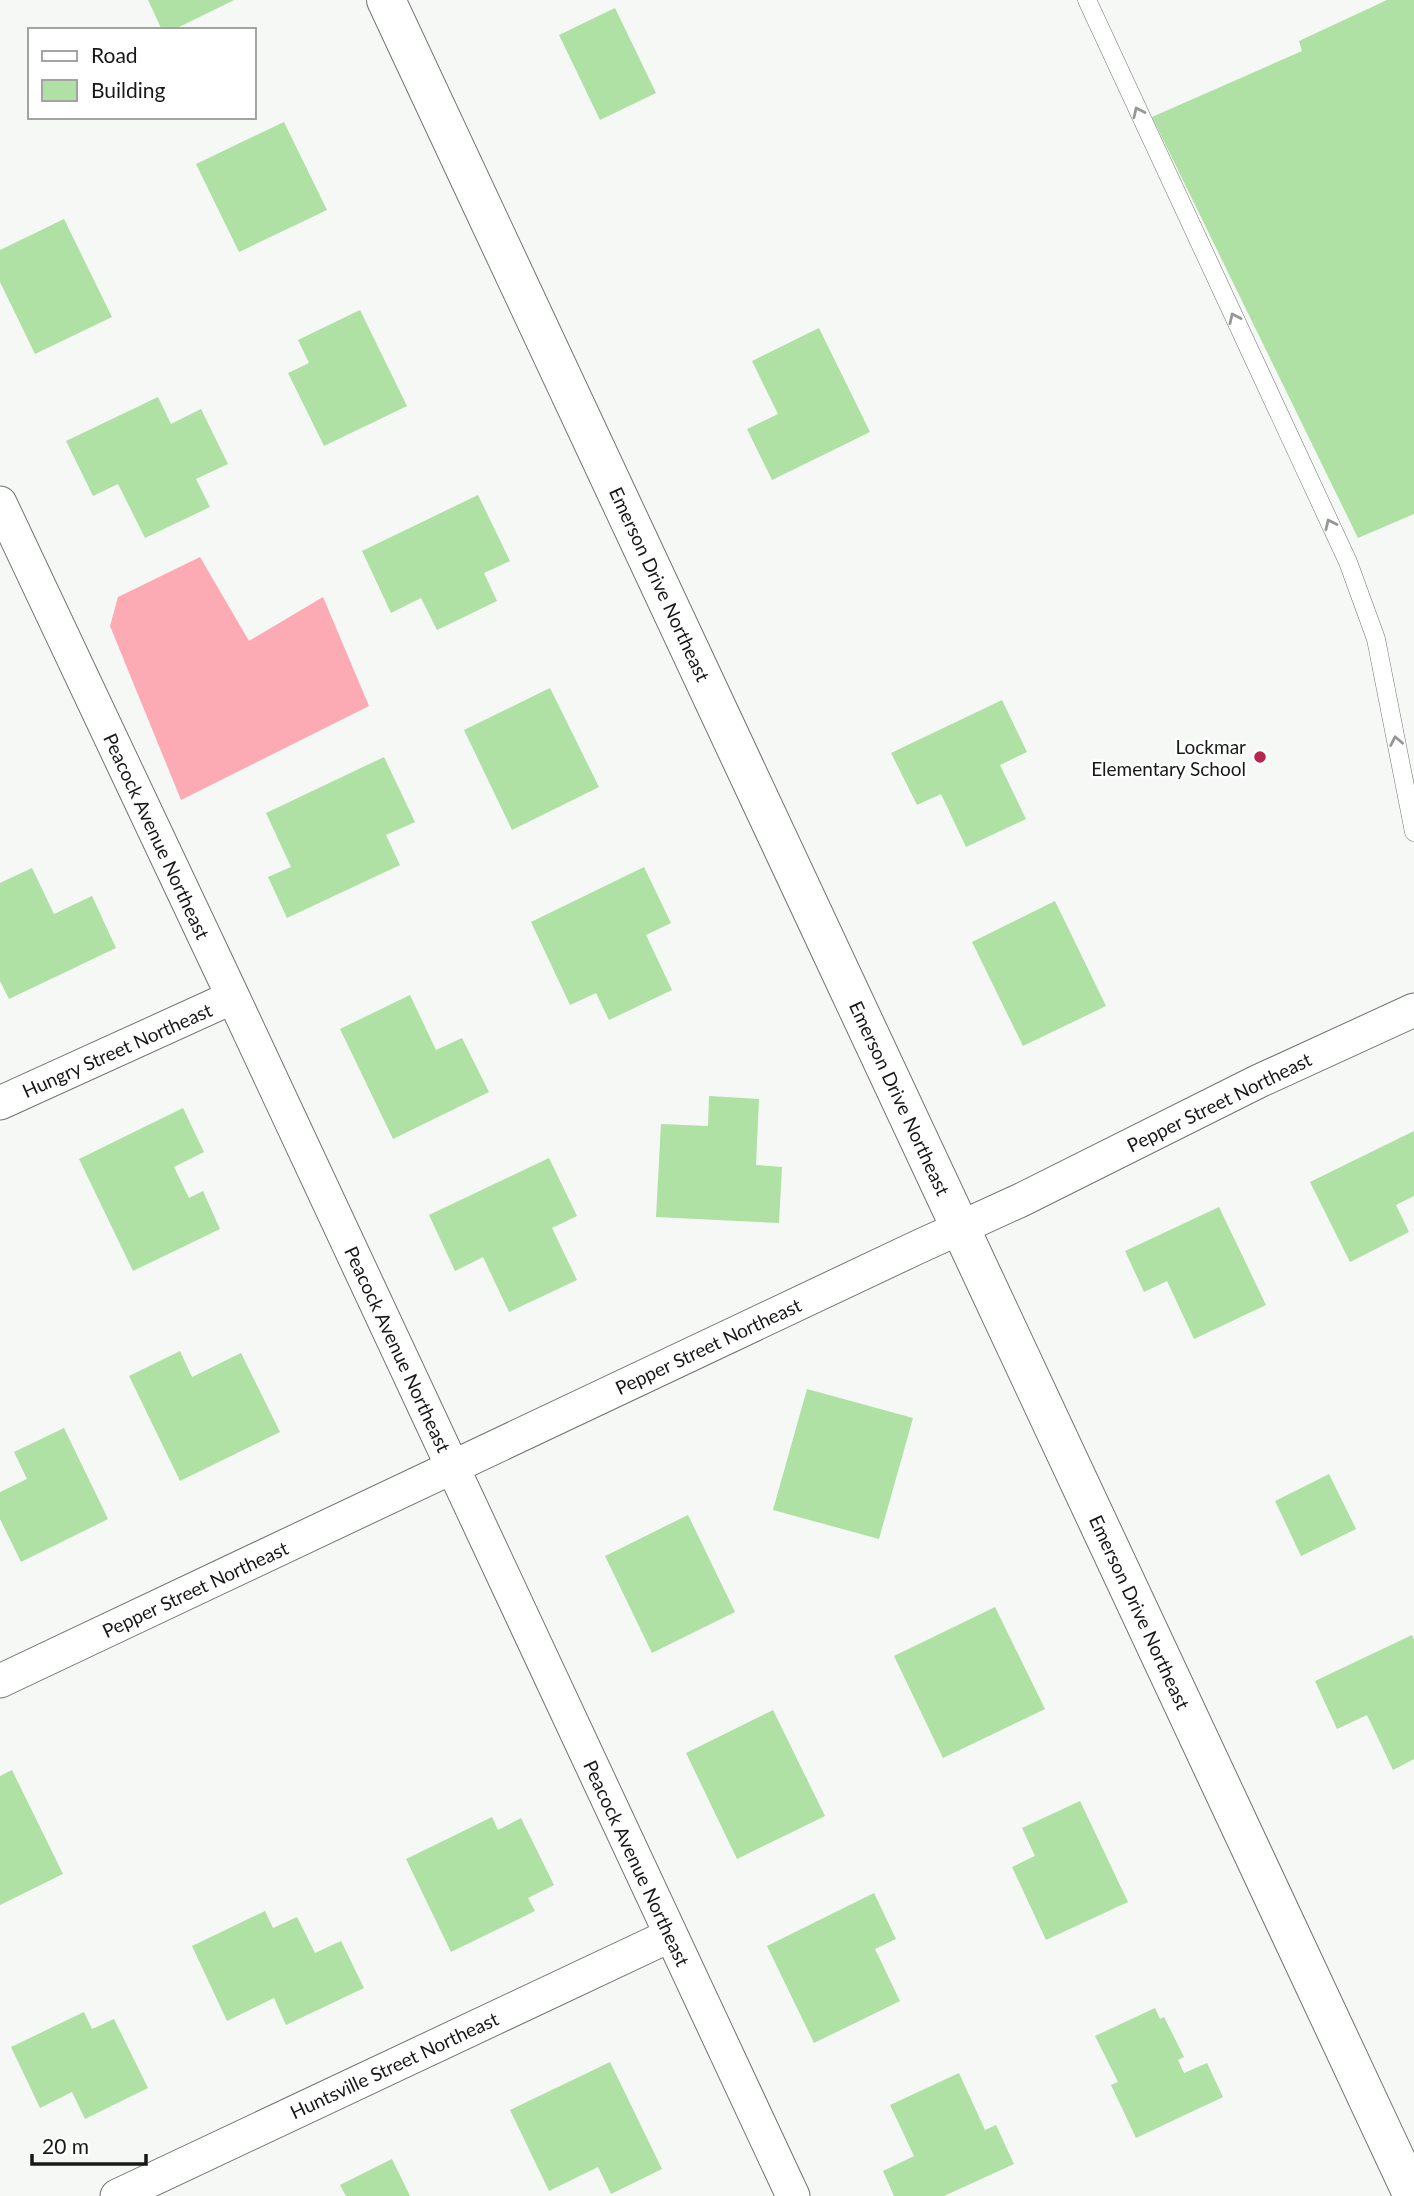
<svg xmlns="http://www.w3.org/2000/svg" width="1414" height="2196" viewBox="0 0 1414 2196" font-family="Lato,sans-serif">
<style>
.forest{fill:#fcabb5}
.building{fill:#afe0a4}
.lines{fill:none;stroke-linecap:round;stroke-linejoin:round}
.lane-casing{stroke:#727471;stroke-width:19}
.street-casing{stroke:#727471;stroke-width:35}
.secondary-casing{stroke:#727471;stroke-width:40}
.lane{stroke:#fff;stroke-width:18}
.street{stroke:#fff;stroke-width:33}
.secondary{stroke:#fff;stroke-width:38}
.oneway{stroke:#979797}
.poi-dot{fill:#b7264e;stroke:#fff;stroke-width:2.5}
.labels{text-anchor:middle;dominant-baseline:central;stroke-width:5;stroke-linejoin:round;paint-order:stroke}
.street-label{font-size:19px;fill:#171817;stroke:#fff}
.poi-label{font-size:19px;fill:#171817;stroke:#fff;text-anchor:end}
</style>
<rect width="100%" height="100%" fill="#f5f8f5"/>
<path class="forest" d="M 200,557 L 249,641 L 323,597 L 369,706 L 181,800 L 110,626 L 118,597 Z"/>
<path class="building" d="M 148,0 L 234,0 L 173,30 L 162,30 Z
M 1387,0 L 1414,0 L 1414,514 L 1358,538 L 1152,117 L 1302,51 L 1299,41 Z
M 615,8 L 656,93 L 600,120 L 559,35 Z
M 284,122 L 327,210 L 239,252 L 196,164 Z
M 64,219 L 112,317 L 35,354 L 0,282 L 0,250 Z
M 360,310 L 407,406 L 324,446 L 288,373 L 309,363 L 298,340 Z
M 819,328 L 870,432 L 772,480 L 747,429 L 778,414 L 752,361 Z
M 158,397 L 171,424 L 201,409 L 228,464 L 196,479 L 210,507 L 145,538 L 118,484 L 93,496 L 66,441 Z
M 478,495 L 510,561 L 484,573 L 497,601 L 437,630 L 421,598 L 391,613 L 362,551 Z
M 550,688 L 599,787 L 512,830 L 464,730 Z
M 1002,700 L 1027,752 L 1000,765 L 1026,819 L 966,847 L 941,794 L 917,805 L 891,753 Z
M 384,757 L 415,822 L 386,835 L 400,865 L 287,918 L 268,877 L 291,867 L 266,813 Z
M 644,867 L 671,923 L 646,935 L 672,990 L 609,1020 L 596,993 L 570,1005 L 531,922 Z
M 32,868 L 54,914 L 92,896 L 116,948 L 9,999 L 0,981 L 0,883 Z
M 1055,901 L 1106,1006 L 1023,1046 L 972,942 Z
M 410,995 L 436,1050 L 462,1038 L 489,1092 L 393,1139 L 340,1029 Z
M 709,1096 L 759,1099 L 756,1165 L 782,1167 L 779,1223 L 656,1217 L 661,1124 L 708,1126 Z
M 183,1108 L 204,1152 L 174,1167 L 189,1198 L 203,1191 L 220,1229 L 133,1271 L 79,1159 Z
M 1414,1131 L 1414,1196 L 1396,1205 L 1409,1232 L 1350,1262 L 1310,1182 Z
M 549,1158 L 577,1216 L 552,1228 L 577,1280 L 509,1312 L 483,1257 L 455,1271 L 429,1215 Z
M 1219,1207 L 1266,1305 L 1194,1339 L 1167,1281 L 1144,1292 L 1125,1251 Z
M 180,1351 L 192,1377 L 241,1353 L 280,1432 L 180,1481 L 129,1376 Z
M 807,1389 L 913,1418 L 879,1539 L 773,1510 Z
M 64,1428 L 108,1519 L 21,1562 L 0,1519 L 0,1492 L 27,1479 L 14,1452 Z
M 1329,1474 L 1356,1529 L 1301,1556 L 1275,1501 Z
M 688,1515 L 735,1612 L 652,1653 L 605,1556 Z
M 995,1607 L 1045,1709 L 943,1758 L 894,1656 Z
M 1412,1635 L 1414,1640 L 1414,1759 L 1393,1770 L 1367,1715 L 1337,1729 L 1315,1681 Z
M 773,1710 L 825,1816 L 737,1859 L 686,1753 Z
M 12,1770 L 63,1874 L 0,1905 L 0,1776 Z
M 1080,1801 L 1128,1902 L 1046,1940 L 1012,1867 L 1035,1856 L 1022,1828 Z
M 492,1817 L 498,1830 L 521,1818 L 554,1885 L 528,1898 L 535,1911 L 451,1952 L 406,1859 Z
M 874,1893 L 896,1939 L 875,1949 L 900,2001 L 814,2043 L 767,1946 Z
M 265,1911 L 273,1928 L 297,1917 L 315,1953 L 341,1941 L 364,1988 L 286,2025 L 274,1998 L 227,2021 L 192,1946 Z
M 1155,2008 L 1160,2019 L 1164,2017 L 1184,2057 L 1178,2060 L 1184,2073 L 1207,2063 L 1223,2097 L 1136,2138 L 1111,2085 L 1118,2082 L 1095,2036 Z
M 84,2012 L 92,2029 L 114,2019 L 148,2088 L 85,2119 L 72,2092 L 40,2108 L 11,2047 Z
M 610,2062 L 662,2169 L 611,2194 L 598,2167 L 549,2191 L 510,2110 Z
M 959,2073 L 985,2130 L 996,2125 L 1014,2164 L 944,2196 L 894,2196 L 883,2171 L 914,2156 L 890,2105 Z
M 392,2159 L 410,2196 L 346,2196 L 340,2185 Z"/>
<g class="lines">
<defs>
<path id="lane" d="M 1087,0 L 1348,562 L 1376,639 L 1414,832"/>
<path id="street" d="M 0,503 L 233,997 L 793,2196
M 0,1103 L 233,997
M 0,1681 L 918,1247 L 1021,1200 L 1257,1082 L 1414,1010
M 117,2196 L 671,1935"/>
<path id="secondary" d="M 386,0 L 1413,2196"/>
</defs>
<use href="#lane" class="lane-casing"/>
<use href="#street" class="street-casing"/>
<use href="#secondary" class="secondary-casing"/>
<use href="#lane" class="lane"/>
<use href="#street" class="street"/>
<use href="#secondary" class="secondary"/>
</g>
<defs><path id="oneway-chevron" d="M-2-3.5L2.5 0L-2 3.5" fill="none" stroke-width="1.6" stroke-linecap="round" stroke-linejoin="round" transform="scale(1.75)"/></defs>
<g class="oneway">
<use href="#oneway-chevron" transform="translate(1138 112) rotate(-115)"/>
<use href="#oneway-chevron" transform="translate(1234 318) rotate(-115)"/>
<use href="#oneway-chevron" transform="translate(1330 524) rotate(-115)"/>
<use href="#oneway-chevron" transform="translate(1396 741) rotate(-101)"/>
</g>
<circle class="poi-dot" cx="1260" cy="757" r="7"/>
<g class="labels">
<g class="street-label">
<text transform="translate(660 584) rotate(65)">Emerson Drive Northeast</text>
<text transform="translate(157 836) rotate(65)">Peacock Avenue Northeast</text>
<text transform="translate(117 1050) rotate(-24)">Hungry Street Northeast</text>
<text transform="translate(900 1098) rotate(65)">Emerson Drive Northeast</text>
<text transform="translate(1219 1102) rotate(-26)">Pepper Street Northeast</text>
<text transform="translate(708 1346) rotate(-25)">Pepper Street Northeast</text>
<text transform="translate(398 1349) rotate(65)">Peacock Avenue Northeast</text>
<text transform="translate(195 1589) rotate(-25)">Pepper Street Northeast</text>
<text transform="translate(1140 1612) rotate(65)">Emerson Drive Northeast</text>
<text transform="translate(637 1863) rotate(65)">Peacock Avenue Northeast</text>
<text transform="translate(394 2065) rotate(-25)">Huntsville Street Northeast</text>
</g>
<g class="poi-label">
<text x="1246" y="746">Lockmar<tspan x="1246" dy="22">Elementary School</tspan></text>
</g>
</g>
<rect x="28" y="28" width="228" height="91" fill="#ffffff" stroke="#a2a3a2" stroke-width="2"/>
<rect x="42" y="51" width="35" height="10" fill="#ffffff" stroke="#a2a3a2" stroke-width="2"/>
<text x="91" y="63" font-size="21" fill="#171817">Road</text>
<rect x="42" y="80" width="35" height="21" fill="#afe0a4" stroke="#a2a3a2" stroke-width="2"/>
<text x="91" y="98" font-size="21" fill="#171817">Building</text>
<path d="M32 2154v10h114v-10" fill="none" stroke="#171817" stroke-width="3.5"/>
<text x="42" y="2154" font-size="21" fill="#171817" stroke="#ffffff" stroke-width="5" paint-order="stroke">20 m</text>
</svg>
